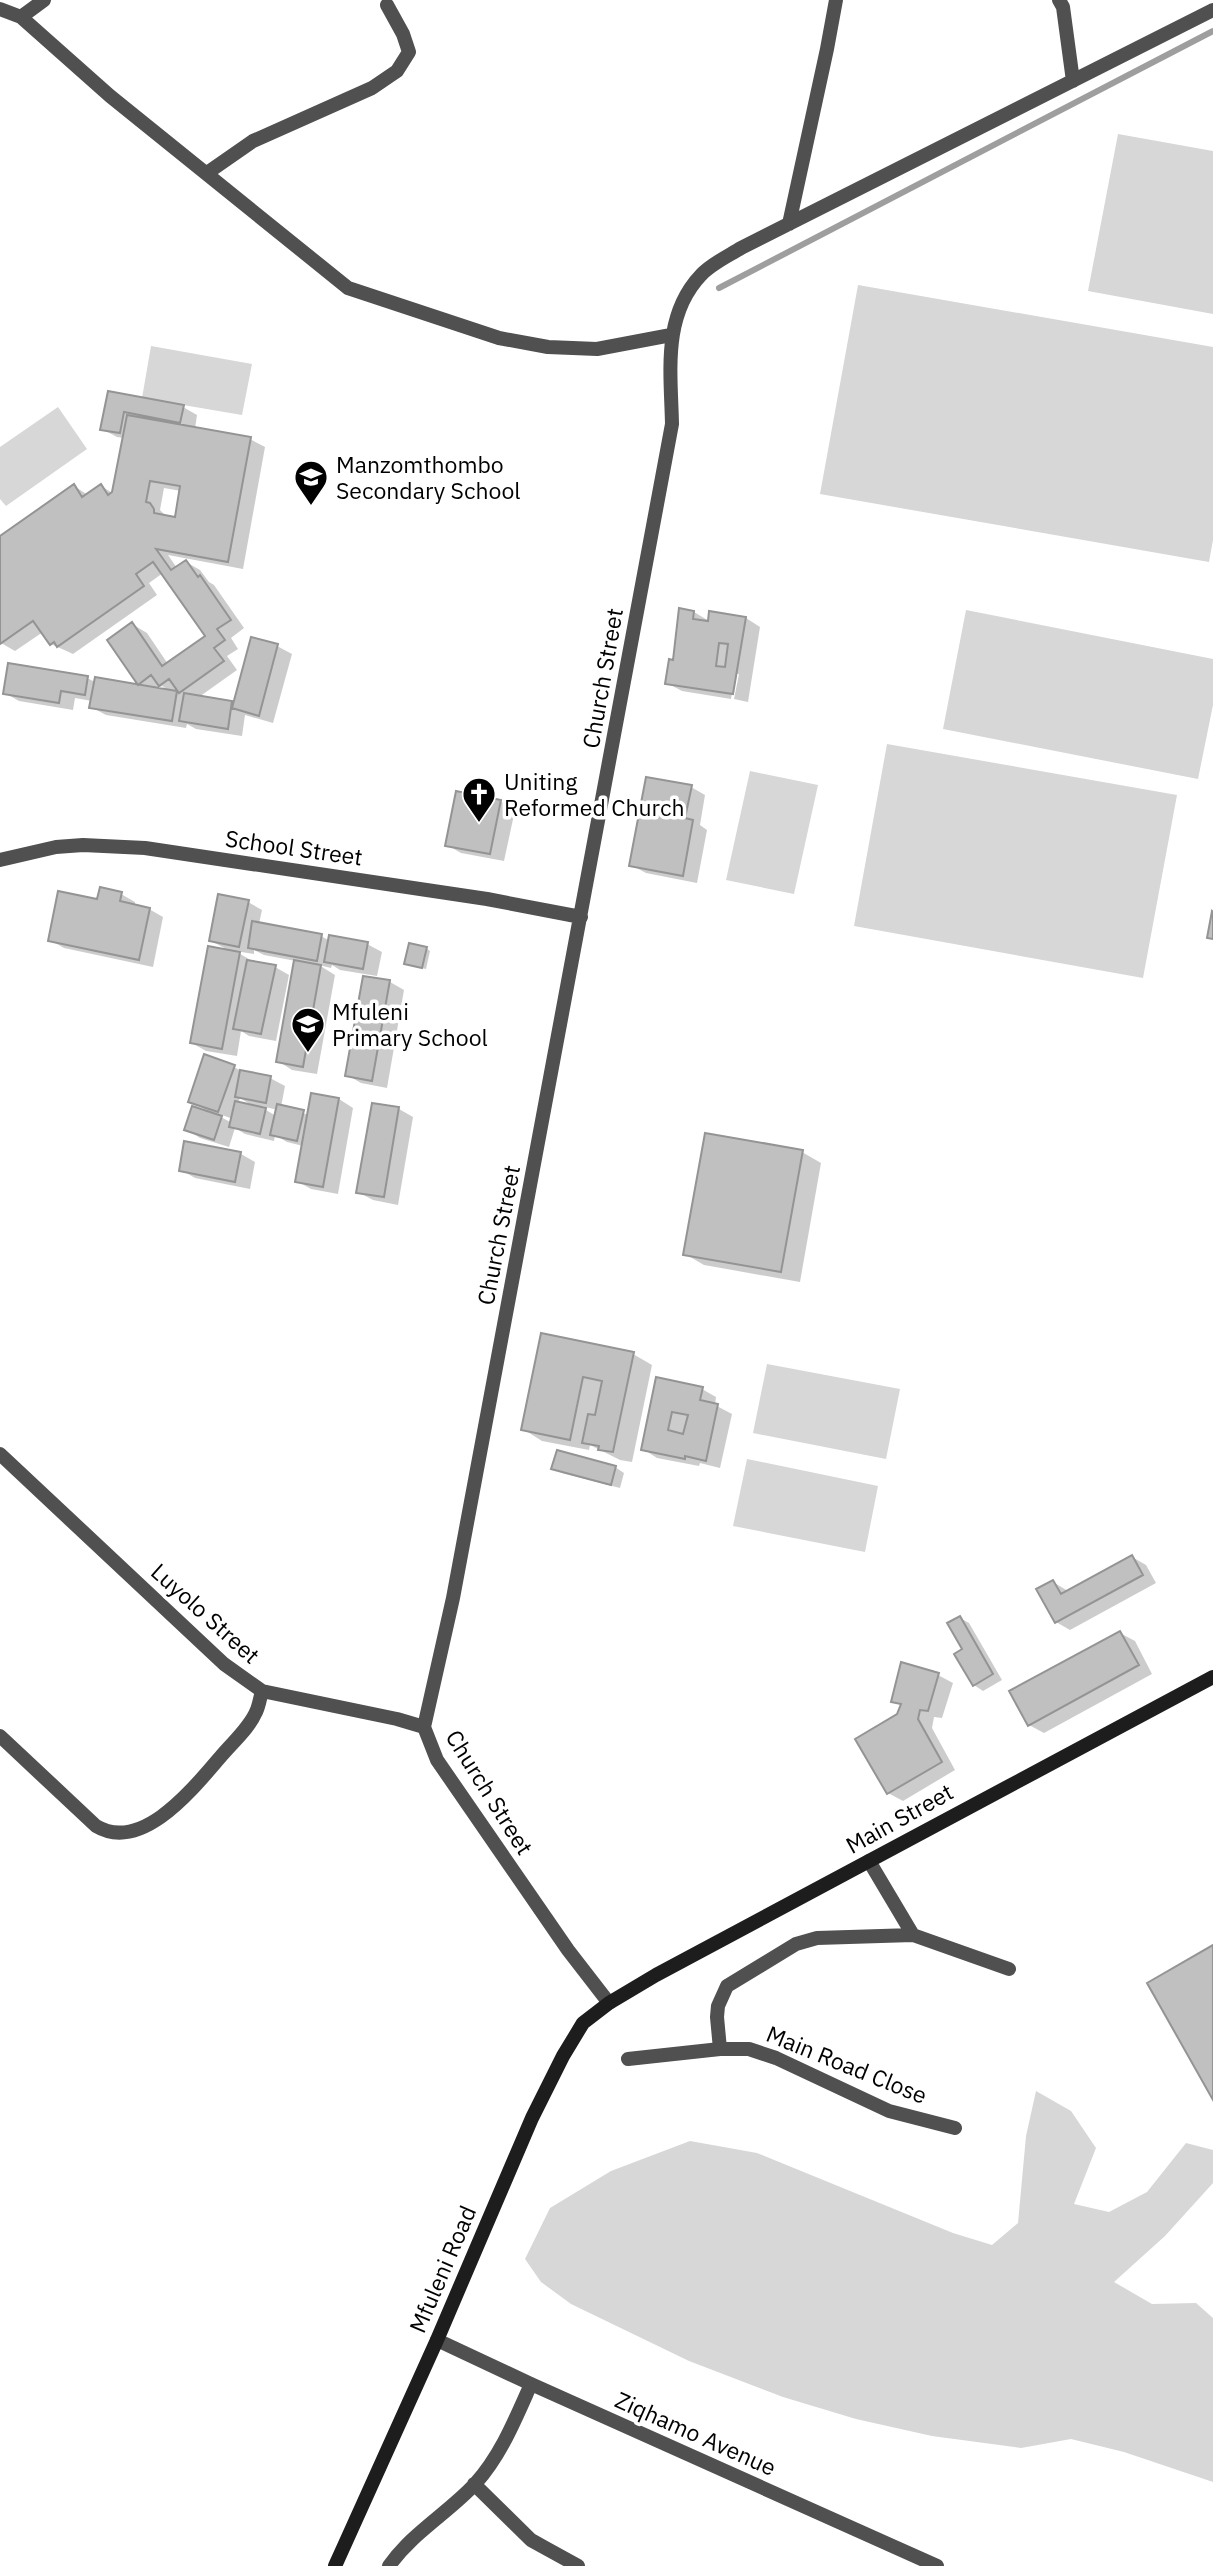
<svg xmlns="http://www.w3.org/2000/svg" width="1213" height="2566" viewBox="0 0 1213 2566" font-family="'IBM Plex Sans',sans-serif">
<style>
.green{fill:#d7d7d7}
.shadow{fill:#0003;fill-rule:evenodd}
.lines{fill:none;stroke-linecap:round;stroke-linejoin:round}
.stream{stroke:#9e9e9e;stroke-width:6}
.building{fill:#c0c0c0;stroke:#949494;stroke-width:2;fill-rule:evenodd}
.street{stroke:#505050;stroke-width:14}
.secondary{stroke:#1d1d1d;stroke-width:14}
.labels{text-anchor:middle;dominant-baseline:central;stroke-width:7;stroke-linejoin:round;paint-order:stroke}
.poi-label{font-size:23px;fill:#000;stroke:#fff;text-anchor:start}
.street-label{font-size:23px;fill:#000;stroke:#fff}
</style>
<rect width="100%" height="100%" fill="#fff"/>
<path class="green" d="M 1118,134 L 1213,151 L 1213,314 L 1088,291 Z
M 858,285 L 1213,347 L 1213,540 L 1209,562 L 820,494 Z
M 151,346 L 252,364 L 242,415 L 142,398 Z
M 58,407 L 87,449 L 6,506 L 0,499 L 0,447 Z
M 966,610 L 1213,659 L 1213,705 L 1198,779 L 943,729 Z
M 887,744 L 1177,795 L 1143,978 L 854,926 Z
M 750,771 L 818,785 L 794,894 L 726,880 Z
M 767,1364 L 900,1389 L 886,1459 L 753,1433 Z
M 747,1459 L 878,1486 L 865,1552 L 733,1526 Z
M 1036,2091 L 1071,2111 L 1096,2148 L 1074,2204 L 1109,2212 L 1147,2192 L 1186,2143 L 1213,2150 L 1213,2183 L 1165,2236 L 1114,2282 L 1152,2304 L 1196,2303 L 1213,2318 L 1213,2482 L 1124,2452 L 1071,2439 L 1021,2448 L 932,2436 L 856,2419 L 783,2397 L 689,2361 L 571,2304 L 541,2282 L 525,2259 L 550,2208 L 611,2171 L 690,2141 L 757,2153 L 953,2233 L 992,2245 L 1018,2223 L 1026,2136 Z"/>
<path class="shadow" d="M 109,393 L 183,407 L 197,415 L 195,429 L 250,439 L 265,447 L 243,569 L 168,555 L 177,568 L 186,562 L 200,570 L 209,582 L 214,585 L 244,628 L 231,638 L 238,649 L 227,656 L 237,670 L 199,697 L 235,703 L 277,646 L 292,654 L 273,723 L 245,715 L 242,736 L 196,729 L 187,724 L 186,728 L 106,715 L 91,707 L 92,701 L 75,698 L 73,710 L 19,701 L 5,693 L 87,678 L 95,682 L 141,687 L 109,641 L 132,624 L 147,633 L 168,664 L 207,637 L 163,573 L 149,583 L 157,595 L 73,654 L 51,644 L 43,632 L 15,651 L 1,643 L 0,538 L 74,486 L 88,495 L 101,486 L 114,494 L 124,438 L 117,437 L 102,429 ZM 164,488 L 181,491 L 176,519 L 167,517 L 160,510 ZM 162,686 L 172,692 L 156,689 Z
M 694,612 L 709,621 L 746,618 L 760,627 L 748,702 L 734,699 L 739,674 L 735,674 L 731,699 L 682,691 L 667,683 Z
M 691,787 L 705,795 L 700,825 L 707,830 L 697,883 L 646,873 L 631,865 Z
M 500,801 L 515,810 L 504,861 L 461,853 L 447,845 Z
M 121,894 L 135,902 L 135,906 L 149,909 L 163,917 L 153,967 L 64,948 L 50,940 L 99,901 Z
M 248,902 L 262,910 L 259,924 L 321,936 L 330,941 L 367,944 L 382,952 L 377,976 L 340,970 L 332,965 L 331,968 L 319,965 L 335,975 L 317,1074 L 292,1070 L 278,1061 L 296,961 L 264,955 L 254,950 L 254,954 L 235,951 L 254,962 L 275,967 L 289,975 L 276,1041 L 249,1036 L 241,1031 L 237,1056 L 206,1051 L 192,1043 L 230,951 L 211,941 Z
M 426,948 L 430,951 L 426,969 L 410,965 Z
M 375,978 L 390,982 L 404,990 L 387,1088 L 361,1083 L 347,1075 Z
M 234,1067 L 245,1073 L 270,1078 L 285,1086 L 281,1107 L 309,1115 L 312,1095 L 339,1099 L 353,1108 L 338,1194 L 311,1189 L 297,1181 L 303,1146 L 287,1142 L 275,1135 L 274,1141 L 245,1134 L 235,1128 L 229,1147 L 200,1138 L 186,1129 L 206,1110 L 190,1101 ZM 240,1098 L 253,1106 L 238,1103 ZM 261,1106 L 278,1110 L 276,1116 L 261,1107 ZM 222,1115 L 233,1119 L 232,1123 L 221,1117 Z
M 373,1105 L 399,1109 L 413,1117 L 398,1205 L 373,1200 L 358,1192 Z
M 802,1152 L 821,1163 L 800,1282 L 704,1265 L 685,1254 Z
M 241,1154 L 255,1162 L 250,1189 L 195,1178 L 181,1170 Z
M 542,1335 L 633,1354 L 652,1365 L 632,1462 L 620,1460 L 590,1445 L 589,1450 L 542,1441 L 523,1429 Z
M 658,1379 L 702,1389 L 716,1397 L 715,1405 L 732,1414 L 720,1468 L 700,1463 L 699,1466 L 657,1458 L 643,1449 Z
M 615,1467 L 624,1473 L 620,1488 L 562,1473 L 553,1468 Z
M 1132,1557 L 1146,1565 L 1156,1583 L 1070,1630 L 1056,1622 L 1053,1582 L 1068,1591 Z
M 960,1618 L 969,1623 L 1002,1680 L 983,1691 L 974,1685 L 964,1650 Z
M 1120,1633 L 1135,1641 L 1152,1674 L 1044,1733 L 1029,1725 Z
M 903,1664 L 938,1675 L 953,1683 L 942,1718 L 934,1717 L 932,1728 L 955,1770 L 903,1801 L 888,1793 L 899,1715 L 902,1706 L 893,1701 Z"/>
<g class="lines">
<path class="stream" d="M 719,288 L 1213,31"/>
</g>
<path class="building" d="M 108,391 L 184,405 L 180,423 L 124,412 L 120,433 L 100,430 Z
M 127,415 L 251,437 L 228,562 L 156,549 L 171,570 L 186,560 L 198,577 L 200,575 L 231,620 L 217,629 L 225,640 L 214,648 L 224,661 L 179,693 L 169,679 L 159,686 L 151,675 L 138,685 L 107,640 L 132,622 L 162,666 L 205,636 L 153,562 L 136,574 L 144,586 L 57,647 L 54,642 L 50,645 L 33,621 L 0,644 L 0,536 L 74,484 L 82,497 L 101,484 L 108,495 L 112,492 ZM 150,481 L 180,486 L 175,517 L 154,513 L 154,509 L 150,503 L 146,502 Z
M 679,608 L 694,611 L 693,619 L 708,621 L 709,611 L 746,617 L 733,694 L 665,684 L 669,659 L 673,660 ZM 719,643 L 728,644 L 725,667 L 716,666 Z
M 251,637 L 278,644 L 259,716 L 232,708 Z
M 8,663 L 88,676 L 85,695 L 61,691 L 59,703 L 3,694 Z
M 95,677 L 177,691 L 172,721 L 89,708 Z
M 184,693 L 232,701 L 228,729 L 179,721 Z
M 646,777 L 692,785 L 685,818 L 693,820 L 683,876 L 629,866 Z
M 456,791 L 501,800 L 490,854 L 445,846 Z
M 100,887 L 122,892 L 120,901 L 150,908 L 139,960 L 48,941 L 58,891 L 97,899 Z
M 218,894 L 249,900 L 239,947 L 209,941 Z
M 1212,911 L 1213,912 L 1213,939 L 1207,938 Z
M 252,921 L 322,934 L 317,961 L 248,948 Z
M 329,935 L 368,942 L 363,969 L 324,962 Z
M 409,943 L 427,947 L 422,968 L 404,964 Z
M 208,946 L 240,952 L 222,1049 L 190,1043 Z
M 247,960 L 276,965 L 261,1034 L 233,1029 Z
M 294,960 L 321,965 L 303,1067 L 276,1062 Z
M 363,976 L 390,980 L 372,1081 L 345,1076 Z
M 204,1054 L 235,1065 L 218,1112 L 188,1102 Z
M 240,1070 L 271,1076 L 266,1103 L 235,1097 Z
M 311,1093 L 339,1098 L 323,1187 L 295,1182 Z
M 235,1101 L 266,1108 L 260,1134 L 229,1127 Z
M 372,1103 L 399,1107 L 384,1197 L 356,1193 Z
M 277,1104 L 304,1110 L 297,1141 L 270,1135 Z
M 192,1106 L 222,1116 L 214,1140 L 184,1130 Z
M 705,1133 L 803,1150 L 781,1272 L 683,1255 Z
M 184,1141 L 241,1152 L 235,1182 L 179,1171 Z
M 541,1333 L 634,1352 L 613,1452 L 598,1450 L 599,1446 L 582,1443 L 588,1414 L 595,1415 L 602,1381 L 583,1377 L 570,1440 L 521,1430 Z
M 656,1377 L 703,1387 L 700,1400 L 718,1404 L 706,1461 L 685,1456 L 685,1459 L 641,1450 ZM 672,1412 L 688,1415 L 683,1434 L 668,1430 Z
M 557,1450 L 616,1466 L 611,1485 L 551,1469 Z
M 1132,1555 L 1143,1575 L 1055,1623 L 1036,1589 L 1053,1580 L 1061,1594 Z
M 960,1616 L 993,1674 L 973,1686 L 954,1654 L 962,1649 L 947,1623 Z
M 1120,1631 L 1139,1665 L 1028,1726 L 1009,1691 Z
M 901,1662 L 939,1673 L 928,1711 L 920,1710 L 918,1719 L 942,1762 L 887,1794 L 855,1739 L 897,1714 L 901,1704 L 891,1702 Z
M 1213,1945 L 1213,2100 L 1147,1983 Z"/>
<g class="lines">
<path class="street" d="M 44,0 L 21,17 L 110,96 L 348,288 L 499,338 L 548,347 L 597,349 L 671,335
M 1059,0 L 1063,7 L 1073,81
M 0,9 L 21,17
M 207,173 L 253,141 L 372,88 L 397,71 L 409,52 L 403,34 L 387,5
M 789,224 L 827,49 L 836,0
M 0,860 L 56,847 L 83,845 L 145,848 L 487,899 L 581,917
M 0,1454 L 224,1664 L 262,1691 L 397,1719 L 424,1727
M 0,1736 L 96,1826 C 143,1854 195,1786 222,1755 C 234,1741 249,1728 256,1712 C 259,1706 260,1698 262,1691
M 869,1861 L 913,1935
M 609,2003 L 568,1950 L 437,1760 L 424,1727 L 453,1598 L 672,424 C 671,373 662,316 701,275 C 711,264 728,256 741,248 L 1213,10
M 720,2049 L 717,2017 L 718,2006 L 727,1986 L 796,1944 L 817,1938 L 913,1935 L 1009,1969
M 628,2059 L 720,2049 L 749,2049 L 776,2058 L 889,2111 L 955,2128
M 437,2340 L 531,2384 L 937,2566
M 474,2484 L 531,2540 L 578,2566
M 389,2566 C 412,2533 448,2513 475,2484 C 501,2455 515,2420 531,2384"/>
<path class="secondary" d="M 335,2566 L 437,2340 L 532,2118 L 563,2056 L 583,2023 L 609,2003 L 656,1975 L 1213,1677"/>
</g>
<defs>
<symbol id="school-pin" viewBox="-11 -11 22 30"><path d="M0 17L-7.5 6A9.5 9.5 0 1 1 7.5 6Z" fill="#000" stroke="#fff"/><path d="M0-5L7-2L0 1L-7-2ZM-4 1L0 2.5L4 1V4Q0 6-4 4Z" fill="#fff"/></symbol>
<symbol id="church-pin" viewBox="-11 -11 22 30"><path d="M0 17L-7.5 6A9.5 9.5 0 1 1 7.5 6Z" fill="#000" stroke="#fff"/><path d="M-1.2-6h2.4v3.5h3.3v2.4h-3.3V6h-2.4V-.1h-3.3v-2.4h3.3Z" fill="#fff"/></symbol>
</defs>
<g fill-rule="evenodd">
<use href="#school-pin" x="292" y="458" width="38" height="52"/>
<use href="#church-pin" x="460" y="775" width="38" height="52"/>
<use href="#school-pin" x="289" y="1005" width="38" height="52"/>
</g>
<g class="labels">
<g class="poi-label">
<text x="336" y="464">Manzomthombo<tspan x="336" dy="26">Secondary School</tspan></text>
<text x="504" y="781">Uniting<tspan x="504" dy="26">Reformed Church</tspan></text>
<text x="332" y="1011">Mfuleni<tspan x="332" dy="26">Primary School</tspan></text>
</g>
<g class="street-label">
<text transform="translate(602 678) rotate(-80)">Church Street</text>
<text transform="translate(294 847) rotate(8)">School Street</text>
<text transform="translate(498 1235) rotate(-79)">Church Street</text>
<text transform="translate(206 1613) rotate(42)">Luyolo Street</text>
<text transform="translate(490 1792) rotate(58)">Church Street</text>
<text transform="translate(899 1818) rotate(-29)">Main Street</text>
<text transform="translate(847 2064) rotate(22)">Main Road Close</text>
<text transform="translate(442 2269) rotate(-67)">Mfuleni Road</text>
<text transform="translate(696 2433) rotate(24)">Ziqhamo Avenue</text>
</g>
</g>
</svg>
